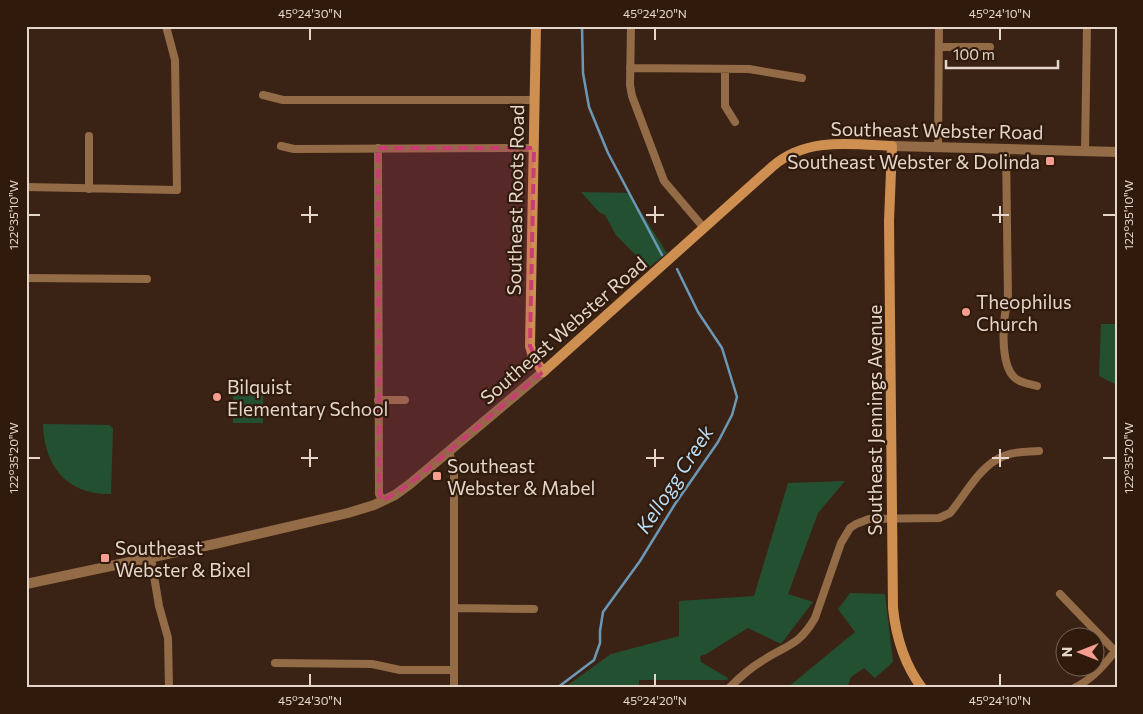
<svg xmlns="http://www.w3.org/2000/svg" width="1143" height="714" viewBox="0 0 1143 714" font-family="Commissioner,sans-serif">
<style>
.green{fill:#245032}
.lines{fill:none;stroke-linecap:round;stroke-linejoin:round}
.stream{stroke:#6c98b7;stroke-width:2.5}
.minor{stroke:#936b46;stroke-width:8}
.tertiary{stroke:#936b46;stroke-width:10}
.secondary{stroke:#cf8f51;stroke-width:10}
.marked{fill:#c93e72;fill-opacity:0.2;stroke:#c93e72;stroke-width:4;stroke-dasharray:10 6;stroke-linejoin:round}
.ticks{fill:none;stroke:#e5d6cc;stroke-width:2}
.poi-dot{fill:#f59d8f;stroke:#2f1a0b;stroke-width:2}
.labels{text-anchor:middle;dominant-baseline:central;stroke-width:4.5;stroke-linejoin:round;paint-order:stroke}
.street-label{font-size:19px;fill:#e5d6cc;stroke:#2f1a0b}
.poi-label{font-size:19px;fill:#e5d6cc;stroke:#2f1a0b;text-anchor:start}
.water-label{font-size:20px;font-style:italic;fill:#baddf8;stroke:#2f1a0b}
.neatline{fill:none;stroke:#e5d6cc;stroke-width:2}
.ticks-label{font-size:12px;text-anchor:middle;fill:#e5d6cc}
</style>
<rect width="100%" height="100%" fill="#3a2315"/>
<path class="green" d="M 581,192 L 629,193 L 667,253 L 648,268 L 616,235 L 605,215 L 599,212 Z
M 1101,324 L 1117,324 L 1117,385 L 1099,376 Z
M 235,382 L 245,382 L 248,384 L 248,389 L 263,389 L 263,423 L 233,423 L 233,385 Z
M 43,424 L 109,425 L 113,428 L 111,494 C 67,495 44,466 43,424 Z
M 845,481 L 818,513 L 788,594 L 813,602 L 781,644 L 748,628 L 706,654 L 700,656 L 701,662 L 728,678 L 727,680 L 639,680 L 639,688 L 564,688 L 611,654 L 679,636 L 679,601 L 754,596 L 788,483 Z
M 850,593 L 885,594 L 893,662 L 875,678 L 864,668 L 851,677 L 847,688 L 787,688 L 855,632 L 838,609 Z"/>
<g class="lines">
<path class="stream" d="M 582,26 L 583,73 L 589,107 L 608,153 L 662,255
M 557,688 L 594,660 L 600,643 L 600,631 L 603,612 L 640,561 L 675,504 L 718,442 L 732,415 L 737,397 L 722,348 L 698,312 L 677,269"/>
<path class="minor" d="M 631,26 L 630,85 L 632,96 L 664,181 L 704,228
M 939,47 L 990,47
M 630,68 L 749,69 L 802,78
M 725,69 L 725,106 L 735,122
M 263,95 L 283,100 L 535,100
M 281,146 L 294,149 L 534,148
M 378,148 L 379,494 L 383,501
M 938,148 L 939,26
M 1006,149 L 1008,299 C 1003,318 999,364 1015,378 C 1021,383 1030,384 1037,386
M 1085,151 L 1087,26
M 26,187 L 177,190 L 175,60 L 166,26
M 89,189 L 89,136
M 26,278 L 147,279
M 378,400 L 405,400
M 449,452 L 454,469 L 454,688
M 151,558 L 159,606 L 168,638 L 169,688
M 1060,594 L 1115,651 C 1104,666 1091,680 1074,688
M 454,608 L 534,609
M 275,663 L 372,664 L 400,670 L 453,670
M 729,688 C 739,678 750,668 762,661 C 786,645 799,646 815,618 L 841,543 L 850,528 L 856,524 L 869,519 L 939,518 L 950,513 C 966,494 980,465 1004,456 C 1015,451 1027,452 1039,451"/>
<path class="tertiary" d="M 892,146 L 1117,152
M 26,584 L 219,543 L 348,513 L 374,505 L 395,495 L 410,484 L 543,372"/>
<path class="secondary" d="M 536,26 L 530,346 L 533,357 L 543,372 L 773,166 C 807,137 850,144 892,146 L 889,221 L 893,608 C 896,637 904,664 922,688"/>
</g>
<path class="marked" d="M 378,148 L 534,148 L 530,346 L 543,372 L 410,484 L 383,501 L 379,494 Z"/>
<path class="ticks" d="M 310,28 L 310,40M 655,28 L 655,40M 1000,28 L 1000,40M 310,206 L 310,223M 655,206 L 655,223M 1000,206 L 1000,223M 28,215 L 40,215M 301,215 L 318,215M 646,215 L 664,215M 992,215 L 1009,215M 1103,215 L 1116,215M 310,449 L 310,467M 655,449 L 655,467M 1000,449 L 1000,467M 28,458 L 40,458M 301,458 L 318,458M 646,458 L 664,458M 992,458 L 1009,458M 1103,458 L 1116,458M 310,674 L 310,686M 655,674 L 655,686M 1000,674 L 1000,686"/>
<g class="poi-dot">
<rect x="1045" y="156" width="10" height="10" rx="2.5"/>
<circle cx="966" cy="312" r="5"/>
<circle cx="217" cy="397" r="5"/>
<rect x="432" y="471" width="10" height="10" rx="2.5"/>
<rect x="100" y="553" width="10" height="10" rx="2.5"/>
</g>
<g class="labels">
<g class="street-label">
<text transform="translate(937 130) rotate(1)">Southeast Webster Road</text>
<text transform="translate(515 200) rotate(-89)">Southeast Roots Road</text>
<text transform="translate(563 330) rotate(-41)">Southeast Webster Road</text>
<text transform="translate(874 420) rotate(-90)">Southeast Jennings Avenue</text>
</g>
<g class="poi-label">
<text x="1040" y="161" text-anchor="end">Southeast Webster &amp; Dolinda</text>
<text x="976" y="301">Theophilus<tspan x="976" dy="22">Church</tspan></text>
<text x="227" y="386">Bilquist<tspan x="227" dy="22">Elementary School</tspan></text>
<text x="447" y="465">Southeast<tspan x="447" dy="22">Webster &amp; Mabel</tspan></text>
<text x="115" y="547">Southeast<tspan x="115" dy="22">Webster &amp; Bixel</tspan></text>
</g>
<g class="water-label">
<text transform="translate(674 479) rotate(-57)">Kellogg Creek</text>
</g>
</g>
<rect width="1143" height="714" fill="none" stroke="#2f1a0b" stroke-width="55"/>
<g transform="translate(1080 652) rotate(270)"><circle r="24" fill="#2f1a0b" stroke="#786558"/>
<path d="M0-4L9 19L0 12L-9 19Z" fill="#f59d8f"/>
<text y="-8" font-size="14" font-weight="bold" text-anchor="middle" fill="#e5d6cc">N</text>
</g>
<path d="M946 60v8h112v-8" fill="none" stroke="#e5d6cc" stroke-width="2.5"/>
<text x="953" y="60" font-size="15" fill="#e5d6cc" stroke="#2f1a0b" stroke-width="4" paint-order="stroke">100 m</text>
<rect x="28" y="28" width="1088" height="658" class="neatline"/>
<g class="ticks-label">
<text x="310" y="18">45°24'30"N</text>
<text x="655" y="18">45°24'20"N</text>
<text x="1000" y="18">45°24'10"N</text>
<text transform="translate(1129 215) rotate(-90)" y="4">122°35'10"W</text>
<text transform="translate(14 215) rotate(-90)" y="4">122°35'10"W</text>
<text transform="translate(1129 458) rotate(-90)" y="4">122°35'20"W</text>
<text transform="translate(14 458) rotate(-90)" y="4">122°35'20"W</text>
<text x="310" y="705">45°24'30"N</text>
<text x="655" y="705">45°24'20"N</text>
<text x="1000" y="705">45°24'10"N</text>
</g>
</svg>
